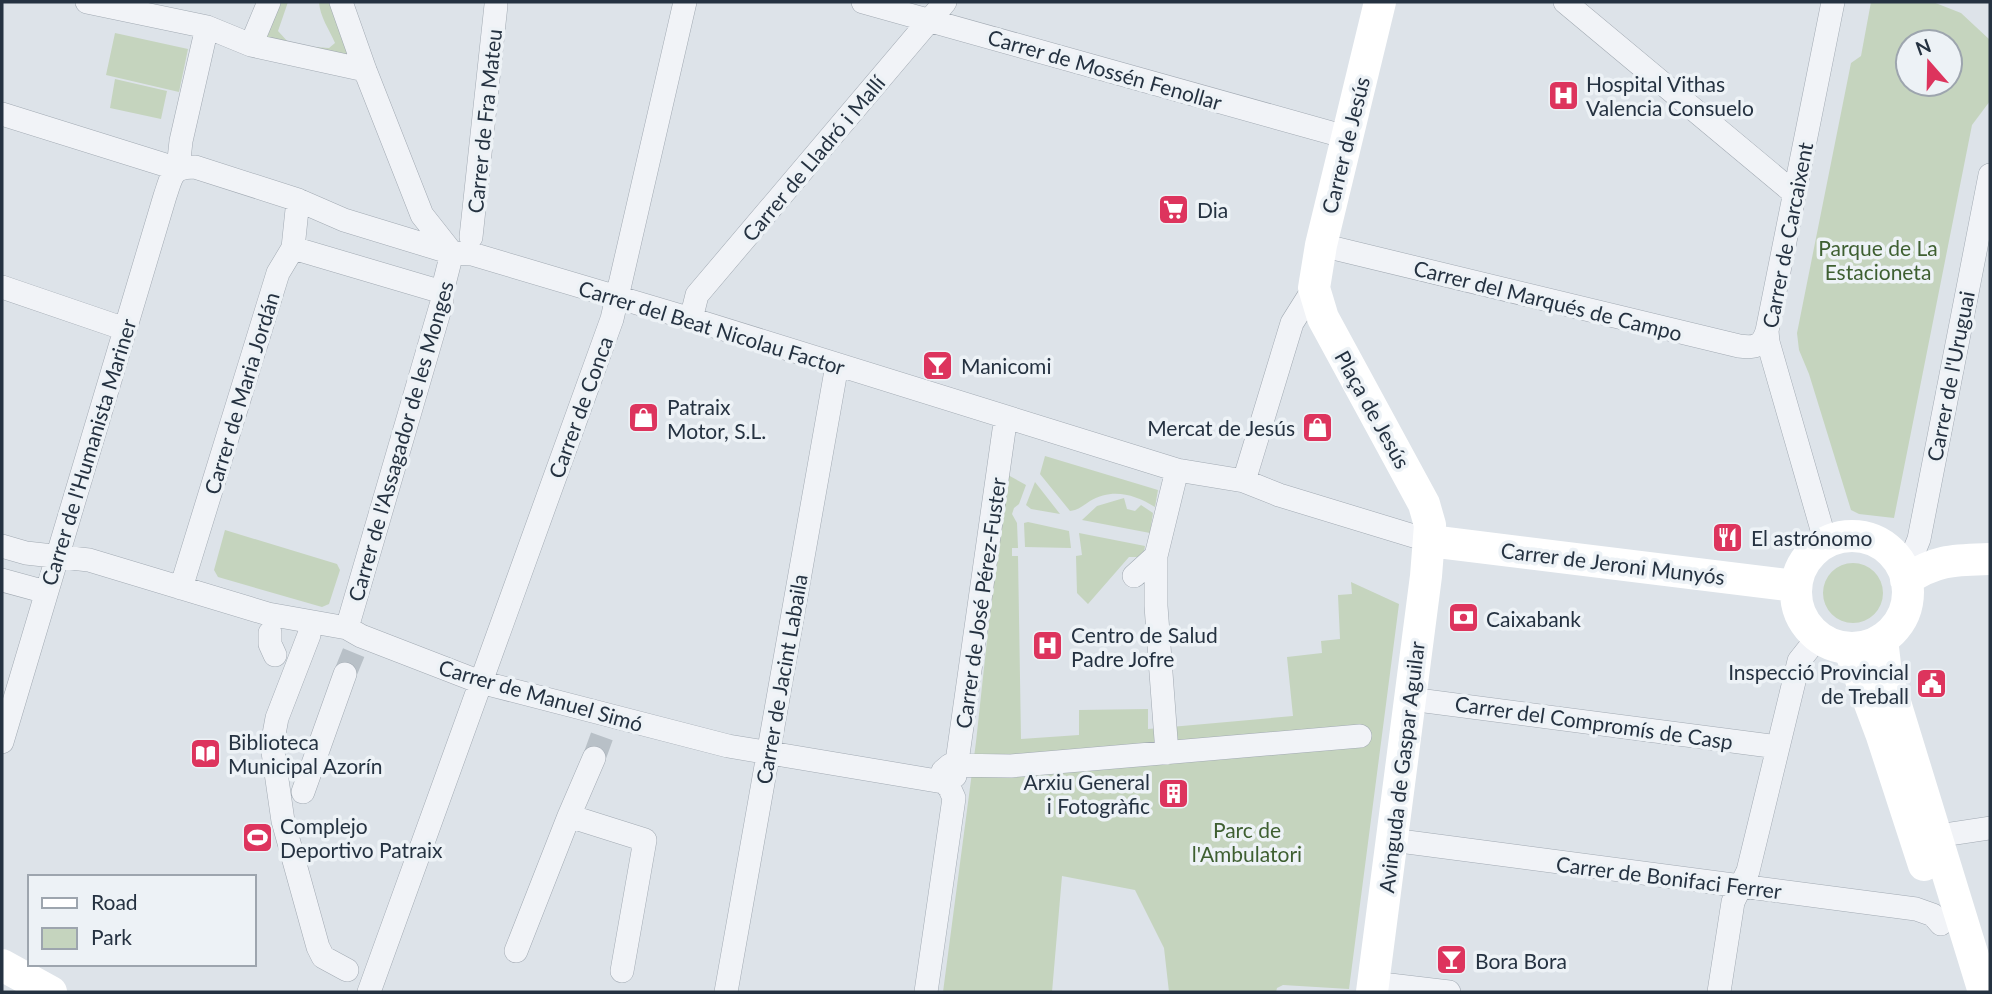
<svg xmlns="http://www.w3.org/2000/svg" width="1992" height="994" viewBox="0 0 1992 994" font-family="Lato,sans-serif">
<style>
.green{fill:#c5d4be;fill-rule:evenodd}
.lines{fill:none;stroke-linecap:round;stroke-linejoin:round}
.street-tunnel{stroke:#b8c0c7;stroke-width:23;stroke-dasharray:23 11;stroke-linecap:butt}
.street-casing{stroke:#a2aab3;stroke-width:24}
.street{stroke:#f1f3f7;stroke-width:23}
.secondary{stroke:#fff;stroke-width:32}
.labels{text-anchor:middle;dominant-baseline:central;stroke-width:7;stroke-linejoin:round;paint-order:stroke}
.street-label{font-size:21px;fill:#253241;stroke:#edf2f6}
.poi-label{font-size:21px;fill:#253241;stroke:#edf2f6;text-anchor:start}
.park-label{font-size:21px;fill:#3e5f31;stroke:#edf2f6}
</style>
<rect width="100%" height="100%" fill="#dde3e9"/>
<path class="green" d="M 278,2 L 288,2 L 278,31 L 289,43 L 261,41 Z
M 319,2 L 330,2 L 355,62 L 309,49 L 315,47 L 329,48 L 335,43 C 329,29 320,17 319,2 Z
M 1871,2 L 1933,2 L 1961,13 L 1990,40 L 1990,101 L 1972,125 L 1894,518 L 1859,514 L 1851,510 L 1809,374 L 1799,350 L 1797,333 L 1851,63 L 1861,56 ZM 1908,42 L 1950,42 L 1950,84 L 1908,84 Z
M 115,33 L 188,49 L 179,92 L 106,75 Z
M 115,79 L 167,91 L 161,119 L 110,108 Z
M 1045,456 L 1158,490 L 1155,507 C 1134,494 1112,488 1090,501 C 1083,506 1078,510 1070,511 L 1040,474 Z
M 1008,475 L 1026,485 L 1019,504 L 1014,508 L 1012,514 L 1017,523 L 1018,548 L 1012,548 L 1012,556 L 1018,556 L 1021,739 L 1079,735 L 1079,710 L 1148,709 L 1148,729 L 1293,716 L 1287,657 L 1322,653 L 1321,641 L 1340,639 L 1338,595 L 1352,594 L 1351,582 L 1399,604 L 1349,989 L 1283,985 L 1277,988 L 1276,992 L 1169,992 L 1164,948 L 1135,890 L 1062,876 L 1052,992 L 943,992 L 976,742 L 1003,492 Z
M 1035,482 L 1060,514 L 1031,509 L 1026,505 Z
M 1124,498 L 1127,509 L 1135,511 L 1141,505 L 1153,513 L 1150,533 L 1082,520 L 1097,506 Z
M 1028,522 L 1069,531 L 1071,548 L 1025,547 L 1024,523 Z
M 225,530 L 337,564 L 340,570 L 329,604 L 322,607 L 218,577 L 214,570 Z
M 1079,533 L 1145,546 L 1143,557 L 1129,557 L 1088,604 L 1077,593 L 1076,556 L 1082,555 Z
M1823 593a30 30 0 1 1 60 0a30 30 0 1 1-60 0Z"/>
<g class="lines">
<path class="street-tunnel" d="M 345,674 L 356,647
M 594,758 L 602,736"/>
<defs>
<path id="street" d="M 87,2 L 207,27 L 251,45 L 365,70
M 341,2 L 365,70 L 422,215 L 452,253 L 442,292 L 442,302 L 347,628
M 863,2 L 1346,137
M 1565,2 L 1794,193
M 251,45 L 269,2
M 2,114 L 178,169 L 181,141 L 207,27
M 471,237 L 496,5
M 1321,245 L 1739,346 C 1754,348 1762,347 1767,331
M 293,248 L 442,292
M 2,287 L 125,329
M 691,319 L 697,295 L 945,2
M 1244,481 L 1292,323 L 1314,288
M 2,546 L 26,553 L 89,560 L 268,614 L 347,628 L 361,636 L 480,682 L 728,746 L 943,782 L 949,787 L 954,798 L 926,992
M 1820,546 L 1823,533 L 1768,342 L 1767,331 L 1833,2
M 1156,556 L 1156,606 L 1167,753
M 1905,574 L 1919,539 L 1990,175
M 1134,576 L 1156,556 L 1177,470
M 2,580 L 46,592
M 181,588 L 278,273 L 293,248 L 298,200
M 270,633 L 270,644 L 275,655
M 309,635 L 277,718 L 272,745 L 283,821 L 318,947 L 323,957 L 347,970
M 1410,699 L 1778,747
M 2,742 L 165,196 C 172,176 171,167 195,167 L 298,200 L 344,220 L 452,253 L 472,254 L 691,319 L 1177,470 L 1244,481 L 1279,495 L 1430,541
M 955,776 L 1004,430
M 940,781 L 943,771 L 950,765 L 1011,766 L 1360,736
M 303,792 L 345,674
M 569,816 L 594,758
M 1937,836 L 1990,828
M 1392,840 L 1916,909 L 1933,915 L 1941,924
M 516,951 L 569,816 L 645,840 L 622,971
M 1373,983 L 1449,992
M 369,992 L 612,319 L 685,2
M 726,992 L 837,365
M 1719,992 L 1733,902 L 1748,871 L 1799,661 L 1818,637"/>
</defs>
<use href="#street" class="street-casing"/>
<use href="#street" class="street"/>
<path class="secondary" d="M1796 592a56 56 0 1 1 112 0a56 56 0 1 1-112 0Z
M 1430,541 L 1796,586
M 1906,580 C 1936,559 1956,560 1990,559
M 1882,639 L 1886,673 L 1984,992
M 1849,648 L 1882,736 L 1924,865
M 2,965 L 51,992
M 1372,992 L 1426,576 L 1430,525 L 1424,504 L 1323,318 L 1314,288 L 1321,245 L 1380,2"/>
</g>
<defs>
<symbol id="hospital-square" viewBox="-11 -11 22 22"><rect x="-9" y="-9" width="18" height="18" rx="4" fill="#dd345d" stroke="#edf2f6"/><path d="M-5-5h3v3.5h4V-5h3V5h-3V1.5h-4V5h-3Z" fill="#fff"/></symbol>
<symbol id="supermarket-square" viewBox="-11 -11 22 22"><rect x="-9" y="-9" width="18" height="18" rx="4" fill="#dd345d" stroke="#edf2f6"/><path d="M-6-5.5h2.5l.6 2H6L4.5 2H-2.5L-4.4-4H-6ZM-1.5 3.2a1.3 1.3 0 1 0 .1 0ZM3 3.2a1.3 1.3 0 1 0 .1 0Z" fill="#fff"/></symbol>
<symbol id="bar-square" viewBox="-11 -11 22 22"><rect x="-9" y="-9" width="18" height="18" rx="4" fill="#dd345d" stroke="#edf2f6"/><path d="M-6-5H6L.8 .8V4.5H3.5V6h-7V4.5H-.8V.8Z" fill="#fff"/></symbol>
<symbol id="shop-square" viewBox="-11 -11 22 22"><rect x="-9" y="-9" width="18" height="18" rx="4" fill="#dd345d" stroke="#edf2f6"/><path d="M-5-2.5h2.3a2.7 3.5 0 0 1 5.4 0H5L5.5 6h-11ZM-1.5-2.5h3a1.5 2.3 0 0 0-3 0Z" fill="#fff"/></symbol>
<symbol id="restaurant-square" viewBox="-11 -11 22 22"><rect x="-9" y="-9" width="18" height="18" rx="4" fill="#dd345d" stroke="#edf2f6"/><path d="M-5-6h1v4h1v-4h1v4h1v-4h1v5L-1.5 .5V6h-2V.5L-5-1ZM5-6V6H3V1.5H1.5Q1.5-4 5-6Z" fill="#fff"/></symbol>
<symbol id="bank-square" viewBox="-11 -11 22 22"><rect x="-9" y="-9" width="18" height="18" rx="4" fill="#dd345d" stroke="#edf2f6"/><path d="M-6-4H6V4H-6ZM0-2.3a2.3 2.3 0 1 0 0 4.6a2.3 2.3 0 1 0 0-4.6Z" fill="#fff"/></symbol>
<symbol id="civic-square" viewBox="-11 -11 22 22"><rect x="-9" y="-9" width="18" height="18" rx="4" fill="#dd345d" stroke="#edf2f6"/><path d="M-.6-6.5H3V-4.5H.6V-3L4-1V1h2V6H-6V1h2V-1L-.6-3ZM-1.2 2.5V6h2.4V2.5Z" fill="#fff"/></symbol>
<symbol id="library-square" viewBox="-11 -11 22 22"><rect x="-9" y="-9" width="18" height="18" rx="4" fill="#dd345d" stroke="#edf2f6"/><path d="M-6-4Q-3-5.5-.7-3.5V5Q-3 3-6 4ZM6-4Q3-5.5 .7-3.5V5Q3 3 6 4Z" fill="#fff"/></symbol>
<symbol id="building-square" viewBox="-11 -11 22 22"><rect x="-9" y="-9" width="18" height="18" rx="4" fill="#dd345d" stroke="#edf2f6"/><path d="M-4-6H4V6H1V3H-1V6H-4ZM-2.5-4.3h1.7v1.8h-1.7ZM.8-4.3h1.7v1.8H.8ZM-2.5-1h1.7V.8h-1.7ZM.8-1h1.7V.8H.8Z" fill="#fff"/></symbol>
<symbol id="stadium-square" viewBox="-11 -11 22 22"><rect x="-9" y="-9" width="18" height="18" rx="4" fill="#dd345d" stroke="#edf2f6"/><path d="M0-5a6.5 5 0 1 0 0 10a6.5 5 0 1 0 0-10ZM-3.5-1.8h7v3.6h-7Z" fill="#fff"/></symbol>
</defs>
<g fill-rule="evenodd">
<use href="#hospital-square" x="1546" y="78" width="35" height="35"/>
<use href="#supermarket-square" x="1156" y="192" width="35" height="35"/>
<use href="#bar-square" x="920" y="348" width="35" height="35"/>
<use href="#shop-square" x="626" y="400" width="35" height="35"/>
<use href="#shop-square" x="1300" y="410" width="35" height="35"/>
<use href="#restaurant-square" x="1710" y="520" width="35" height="35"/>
<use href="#bank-square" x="1446" y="600" width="35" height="35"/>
<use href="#hospital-square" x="1030" y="628" width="35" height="35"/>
<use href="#civic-square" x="1914" y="666" width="35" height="35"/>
<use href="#library-square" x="188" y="736" width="35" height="35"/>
<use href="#building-square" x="1156" y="776" width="35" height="35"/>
<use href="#stadium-square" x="240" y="820" width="35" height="35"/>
<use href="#bar-square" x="1434" y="942" width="35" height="35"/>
</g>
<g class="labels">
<g class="street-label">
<text transform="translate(1105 69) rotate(16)">Carrer de Mossén Fenollar</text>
<text transform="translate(484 121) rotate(-84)">Carrer de Fra Mateu</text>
<text transform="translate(1345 145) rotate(-76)">Carrer de Jesús</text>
<text transform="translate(813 158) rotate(-50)">Carrer de Lladró i Mallí</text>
<text transform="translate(1787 235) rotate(-79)">Carrer de Carcaixent</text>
<text transform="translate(1548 300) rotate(14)">Carrer del Marqués de Campo</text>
<text transform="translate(712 327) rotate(17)">Carrer del Beat Nicolau Factor</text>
<text transform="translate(1950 376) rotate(-79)">Carrer de l'Uruguai</text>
<text transform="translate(241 393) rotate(-73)">Carrer de Maria Jordán</text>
<text transform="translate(580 407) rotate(-70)">Carrer de Conca</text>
<text transform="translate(1373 409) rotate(61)">Plaça de Jesús</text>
<text transform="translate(400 441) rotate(-74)">Carrer de l'Assagador de les Monges</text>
<text transform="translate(88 452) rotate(-73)">Carrer de l'Humanista Mariner</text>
<text transform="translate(1613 563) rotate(7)">Carrer de Jeroni Munyós</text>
<text transform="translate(980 603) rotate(-82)">Carrer de José Pérez-Fuster</text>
<text transform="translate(781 679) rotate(-80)">Carrer de Jacint Labaila</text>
<text transform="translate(541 695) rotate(16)">Carrer de Manuel Simó</text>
<text transform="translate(1594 722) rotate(8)">Carrer del Compromís de Casp</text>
<text transform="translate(1401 767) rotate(-83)">Avinguda de Gaspar Aguilar</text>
<text transform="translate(1669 877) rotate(7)">Carrer de Bonifaci Ferrer</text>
</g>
<g class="poi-label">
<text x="1586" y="83">Hospital Vithas<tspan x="1586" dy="24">Valencia Consuelo</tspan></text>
<text x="1197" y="209">Dia</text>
<text x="961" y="365">Manicomi</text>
<text x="667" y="406">Patraix<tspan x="667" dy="24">Motor, S.L.</tspan></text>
<text x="1295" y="427" text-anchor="end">Mercat de Jesús</text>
<text x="1751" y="537">El astrónomo</text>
<text x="1486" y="618">Caixabank</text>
<text x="1071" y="634">Centro de Salud<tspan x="1071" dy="24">Padre Jofre</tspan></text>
<text x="1909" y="671" text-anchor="end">Inspecció Provincial<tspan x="1909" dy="24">de Treball</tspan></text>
<text x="228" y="741">Biblioteca<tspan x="228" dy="24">Municipal Azorín</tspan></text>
<text x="1150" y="781" text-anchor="end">Arxiu General<tspan x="1150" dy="24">i Fotogràfic</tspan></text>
<text x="280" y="825">Complejo<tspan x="280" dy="24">Deportivo Patraix</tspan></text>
<text x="1475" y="960">Bora Bora</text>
</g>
<g class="park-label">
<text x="1878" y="247">Parque de La<tspan x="1878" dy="24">Estacioneta</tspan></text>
<text x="1247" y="829">Parc de<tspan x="1247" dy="24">l'Ambulatori</tspan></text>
</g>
</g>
<rect width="1992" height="994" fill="none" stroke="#253241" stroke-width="7"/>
<rect x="28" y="875" width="228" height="91" fill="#edf2f6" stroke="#9da5ae" stroke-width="2"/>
<rect x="42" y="898" width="35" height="10" fill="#ffffff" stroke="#9da5ae" stroke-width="2"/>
<text x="91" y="910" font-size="21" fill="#253241">Road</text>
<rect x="42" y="928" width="35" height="21" fill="#c5d4be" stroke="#9da5ae" stroke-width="2"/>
<text x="91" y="945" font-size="21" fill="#253241">Park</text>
<g transform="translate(1929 63) rotate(340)"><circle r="33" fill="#edf2f6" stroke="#9da5ae" stroke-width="2"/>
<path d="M0-5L12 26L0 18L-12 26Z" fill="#dd345d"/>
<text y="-10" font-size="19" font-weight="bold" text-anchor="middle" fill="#253241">N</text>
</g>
</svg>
